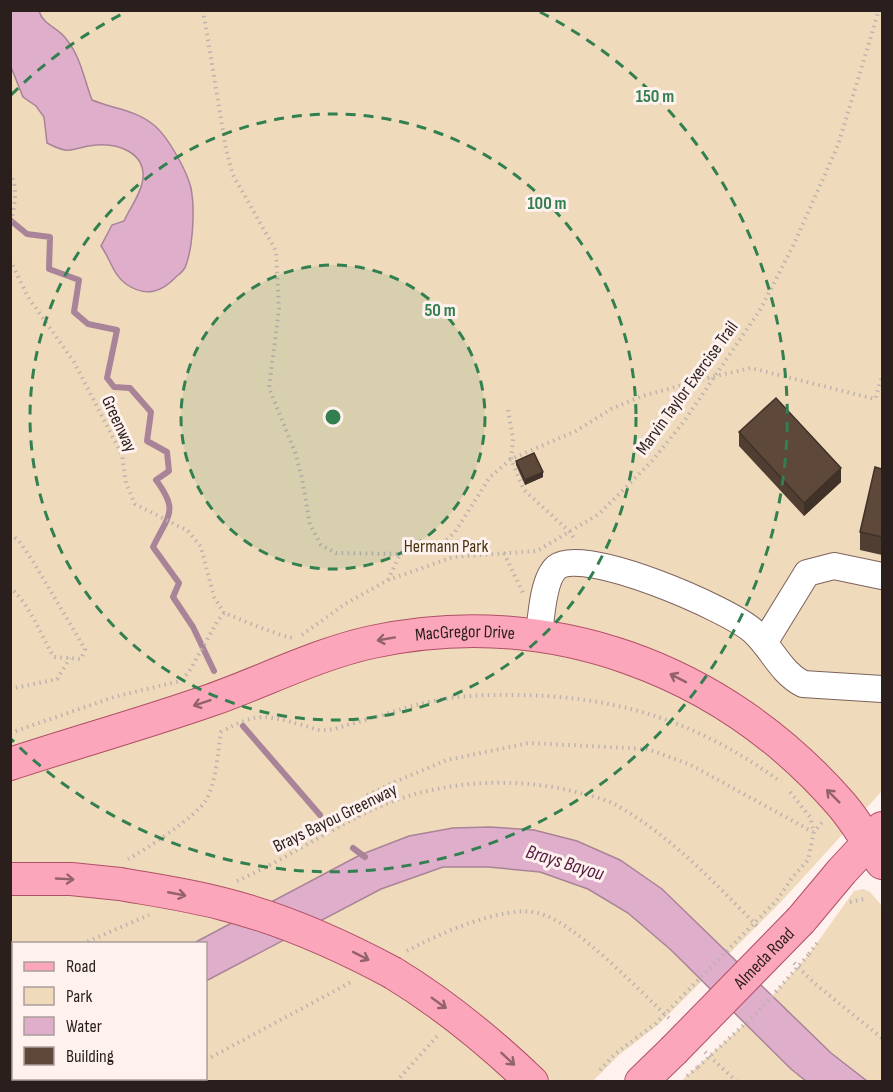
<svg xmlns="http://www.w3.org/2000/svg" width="893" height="1092" viewBox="0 0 893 1092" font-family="'Sofia Sans Condensed',sans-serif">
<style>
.green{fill:#efdbbb;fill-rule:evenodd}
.water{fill:#dfaecb;stroke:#a98397;stroke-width:1.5}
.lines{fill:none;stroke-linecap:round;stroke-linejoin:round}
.stream{stroke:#a98397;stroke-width:6}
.minor-casing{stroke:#7d625d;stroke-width:28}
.major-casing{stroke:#b05066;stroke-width:34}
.path{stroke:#bfb2af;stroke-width:4;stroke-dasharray:1.5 4.5;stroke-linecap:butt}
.minor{stroke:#fff;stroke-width:26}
.major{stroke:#fba6bb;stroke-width:32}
.major-bridge-casing{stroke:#b05066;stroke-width:34;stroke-linecap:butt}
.path-bridge{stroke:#bfb2af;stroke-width:4;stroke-dasharray:1.5 4.5;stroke-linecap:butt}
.major-bridge{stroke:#fba6bb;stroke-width:32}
.wall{fill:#503e32}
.shaded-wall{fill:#413229}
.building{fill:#5d483a;stroke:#413229;stroke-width:1.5}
.oneway{stroke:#93626c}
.ring{fill:none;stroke:#327f4f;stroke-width:3;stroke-dasharray:10 8}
.labels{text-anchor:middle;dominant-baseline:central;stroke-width:6;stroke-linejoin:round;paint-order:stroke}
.street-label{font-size:18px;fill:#2b1f1d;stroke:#fef1ee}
.park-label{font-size:18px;fill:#48340e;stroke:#fef1ee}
.water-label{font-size:20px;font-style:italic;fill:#561c43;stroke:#fef1ee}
.centre{fill:#327f4f;stroke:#fef1ee;stroke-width:3}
.ring-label{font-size:18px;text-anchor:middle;font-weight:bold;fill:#327f4f;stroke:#fef1ee;stroke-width:6;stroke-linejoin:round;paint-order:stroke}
</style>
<rect width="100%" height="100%" fill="#fef1ee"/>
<path class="green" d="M 10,11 L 882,11 L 882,791 L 780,903 L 658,1025 L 619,1055 L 593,1081 L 11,1081 ZM 14,944 L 206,944 L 206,1078 L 14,1078 Z
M 863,889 L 870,892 L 882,906 L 882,1081 L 680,1082 L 759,1011 L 809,954 L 854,891 Z"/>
<path class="water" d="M 10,11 L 39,11 C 43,25 59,28 67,40 C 81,58 84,79 92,100 C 113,109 135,109 155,126 C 168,137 187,171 191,188 C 195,209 193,246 186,265 C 185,269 181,273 177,276 C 162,292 146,298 126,284 C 113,275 110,258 101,246 L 112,225 L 124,221 C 130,208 142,192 143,178 C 145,152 117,143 96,145 C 70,147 74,157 47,143 L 44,117 L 36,106 L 23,97 L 11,67 Z
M 490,827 L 534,830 L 577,841 L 620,860 L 662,889 L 831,1053 L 867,1081 L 806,1081 L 791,1069 L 671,950 L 628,913 L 588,889 L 540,872 L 488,867 L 443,867 L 381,889 L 206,981 L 206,944 L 192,944 L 360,855 L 409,836 L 453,828 Z
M 13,1037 L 14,1078 L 20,1079 L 11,1081 L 11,1038 Z"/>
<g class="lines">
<path class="stream" d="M 10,220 L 27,234 L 50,237 L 49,269 L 79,280 L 74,312 L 88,324 L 117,330 L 107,378 L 114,387 L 130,388 L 151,412 L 147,441 L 167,452 L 169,471 L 156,480 C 179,511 169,514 153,547 L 179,583 L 173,597 L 193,627 L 214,671
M 243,726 L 320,815
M 353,848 L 365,857"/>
<defs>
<path id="minor" d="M 539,636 C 541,618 543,578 557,567 C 584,546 729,609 753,631 C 772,648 780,672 803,684 L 882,689
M 764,643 L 807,573 L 834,566 L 882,576"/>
<g id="major">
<path id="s1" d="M 10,764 C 77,742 145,723 211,700 C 265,681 317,654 372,642 C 548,604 722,668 840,803 C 856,821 868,843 882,863"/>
<path d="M 10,879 L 71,879 L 120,884"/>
<path d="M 801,920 L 842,871 L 882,828"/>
<path d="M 393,973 C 444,1004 489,1041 532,1082"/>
<path d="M 641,1082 L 673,1051"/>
</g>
</defs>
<use href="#minor" class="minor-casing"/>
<use href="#major" class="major-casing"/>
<path class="path" d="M 203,10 L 226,149 L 233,175 L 276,251 L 279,309 L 269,388 L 295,452 L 302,478 L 310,525 L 321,545 L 336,553 L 400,554 L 425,550 L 442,544 L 455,532 L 490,477 L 511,459 L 576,431 L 611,409 L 642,396 L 716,376 L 751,368 L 875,399 L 882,377
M 10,173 C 19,189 14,209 10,226
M 10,260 L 28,297 L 74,362 L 122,455 L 126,483 L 135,504 L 188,531 L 201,547 L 214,597 L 224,613
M 508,410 L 513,439 L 511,459 L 524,490 L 570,532 L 575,540
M 10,534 L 19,541 L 34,563 L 85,649 L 81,659 L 54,657 C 38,631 33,609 10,587
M 504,553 L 523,593
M 388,580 L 400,554
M 302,635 L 345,604 L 388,580 L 453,557 L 537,551 L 599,514 L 653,460 L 685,420 L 760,310 L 794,244 L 838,145 L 879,10
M 10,689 L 57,679 L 70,658
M 10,733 L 114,697 L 180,681 L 189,672 L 218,620 L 224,613 C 238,618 285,639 296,638
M 790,792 L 810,817 L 814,832
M 357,817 L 368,795 L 390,784 L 447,760 L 529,743 L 647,749 L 689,764 L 813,832
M 128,859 C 145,850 197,816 206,800 C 216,784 218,751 221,732 C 257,712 264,715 303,725 C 310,727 318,731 325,730 C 332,730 341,727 347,725 C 380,717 411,704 444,699 C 467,695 490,695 512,695 C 615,695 697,721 781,782
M 237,881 C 284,860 327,831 374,809 C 438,780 516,775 584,794 C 595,797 608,800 618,806 C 673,838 715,883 759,928
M 777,900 L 792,878 L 808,860 L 814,832 L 824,820
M 850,902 L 864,899
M 82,944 L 149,915
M 407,951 C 436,935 505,904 538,913 C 576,922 640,992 671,1020
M 809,954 L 817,943
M 794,963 L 814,983 L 882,1038
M 10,981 L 14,979
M 705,1052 L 737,1082
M 206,1060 L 353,981
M 600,1070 L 615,1054 L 655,1024
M 687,1076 L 698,1067
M 164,1082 L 170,1078
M 396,1082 L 440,1033"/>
<use href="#minor" class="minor"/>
<use href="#major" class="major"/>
<defs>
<g id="major-bridge">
<path d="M 120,884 C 154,890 189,895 223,904 C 283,919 339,944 393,973"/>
<path id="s2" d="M 673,1051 L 801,920"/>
</g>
</defs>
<use href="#major-bridge" class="major-bridge-casing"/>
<path class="path-bridge" d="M 655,1024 L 777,900
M 698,1067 L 759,1011 L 809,954"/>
<use href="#major-bridge" class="major-bridge"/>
</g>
<path class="wall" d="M 739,432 L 841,482 L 804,516 L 739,446 Z
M 516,461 L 543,477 L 525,485 L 516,465 Z
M 882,469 L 882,555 L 860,550 L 860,532 Z"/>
<path class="shaded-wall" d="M 841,468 L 841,482 L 804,516 L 804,503 Z
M 543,472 L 543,477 L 525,485 L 525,480 Z"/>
<path class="building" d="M 776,398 L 841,468 L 804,503 L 739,432 Z
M 534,453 L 543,472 L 525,480 L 516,461 Z
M 875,467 L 882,469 L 882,537 L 860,532 Z"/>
<defs><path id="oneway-shaft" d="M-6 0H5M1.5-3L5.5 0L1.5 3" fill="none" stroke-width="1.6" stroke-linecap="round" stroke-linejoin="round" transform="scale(1.5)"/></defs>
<g class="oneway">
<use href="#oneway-shaft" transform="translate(386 639) rotate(170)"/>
<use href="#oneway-shaft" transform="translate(678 678) rotate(-153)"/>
<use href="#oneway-shaft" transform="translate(202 703) rotate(162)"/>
<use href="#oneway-shaft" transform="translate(833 796) rotate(-135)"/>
<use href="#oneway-shaft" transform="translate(65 879) rotate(3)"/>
<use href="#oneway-shaft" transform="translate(177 894) rotate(11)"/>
<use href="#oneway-shaft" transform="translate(361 956) rotate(27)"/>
<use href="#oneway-shaft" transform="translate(439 1003) rotate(36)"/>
<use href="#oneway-shaft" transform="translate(508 1059) rotate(43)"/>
</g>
<circle cx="333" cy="417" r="152" fill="#327f4f" fill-opacity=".12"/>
<g class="ring">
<circle cx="333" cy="417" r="152"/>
<circle cx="333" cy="417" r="303"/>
<path d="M11 95A455 455 0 0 1 126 12M540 12A455 455 0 1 1 11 739"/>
</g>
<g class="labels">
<g class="street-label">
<text transform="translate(687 388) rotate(-54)">Marvin Taylor Exercise Trail</text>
<text transform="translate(119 424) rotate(65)">Greenway</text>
<text stroke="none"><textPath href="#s1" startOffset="476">MacGregor Drive</textPath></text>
<text transform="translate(335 818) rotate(-26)">Brays Bayou Greenway</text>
<text stroke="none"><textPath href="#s2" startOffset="130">Almeda Road</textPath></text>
</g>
<g class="park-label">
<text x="446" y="546">Hermann Park</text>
</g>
<g class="water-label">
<text transform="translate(565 863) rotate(17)">Brays Bayou</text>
</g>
</g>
<circle cx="333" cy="417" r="9" class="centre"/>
<g class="ring-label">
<text x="655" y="102">150 m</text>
<text x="547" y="209">100 m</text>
<text x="440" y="316">50 m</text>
</g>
<rect width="893" height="1092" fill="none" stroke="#2b1f1d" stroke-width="24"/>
<rect x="12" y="942" width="195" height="138" fill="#fef1ee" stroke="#aa9d9a" stroke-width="1.5"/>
<rect x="24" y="962" width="30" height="9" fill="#fba6bb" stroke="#aa9d9a" stroke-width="1.5"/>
<text x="66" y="972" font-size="18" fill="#2b1f1d">Road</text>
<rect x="24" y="987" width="30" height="18" fill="#efdbbb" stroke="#aa9d9a" stroke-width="1.5"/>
<text x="66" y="1002" font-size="18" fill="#2b1f1d">Park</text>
<rect x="24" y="1017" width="30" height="18" fill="#dfaecb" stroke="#aa9d9a" stroke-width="1.5"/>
<text x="66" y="1032" font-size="18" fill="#2b1f1d">Water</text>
<rect x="24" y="1047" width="30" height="18" fill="#5d483a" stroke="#aa9d9a" stroke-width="1.5"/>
<text x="66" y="1062" font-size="18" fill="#2b1f1d">Building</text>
</svg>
